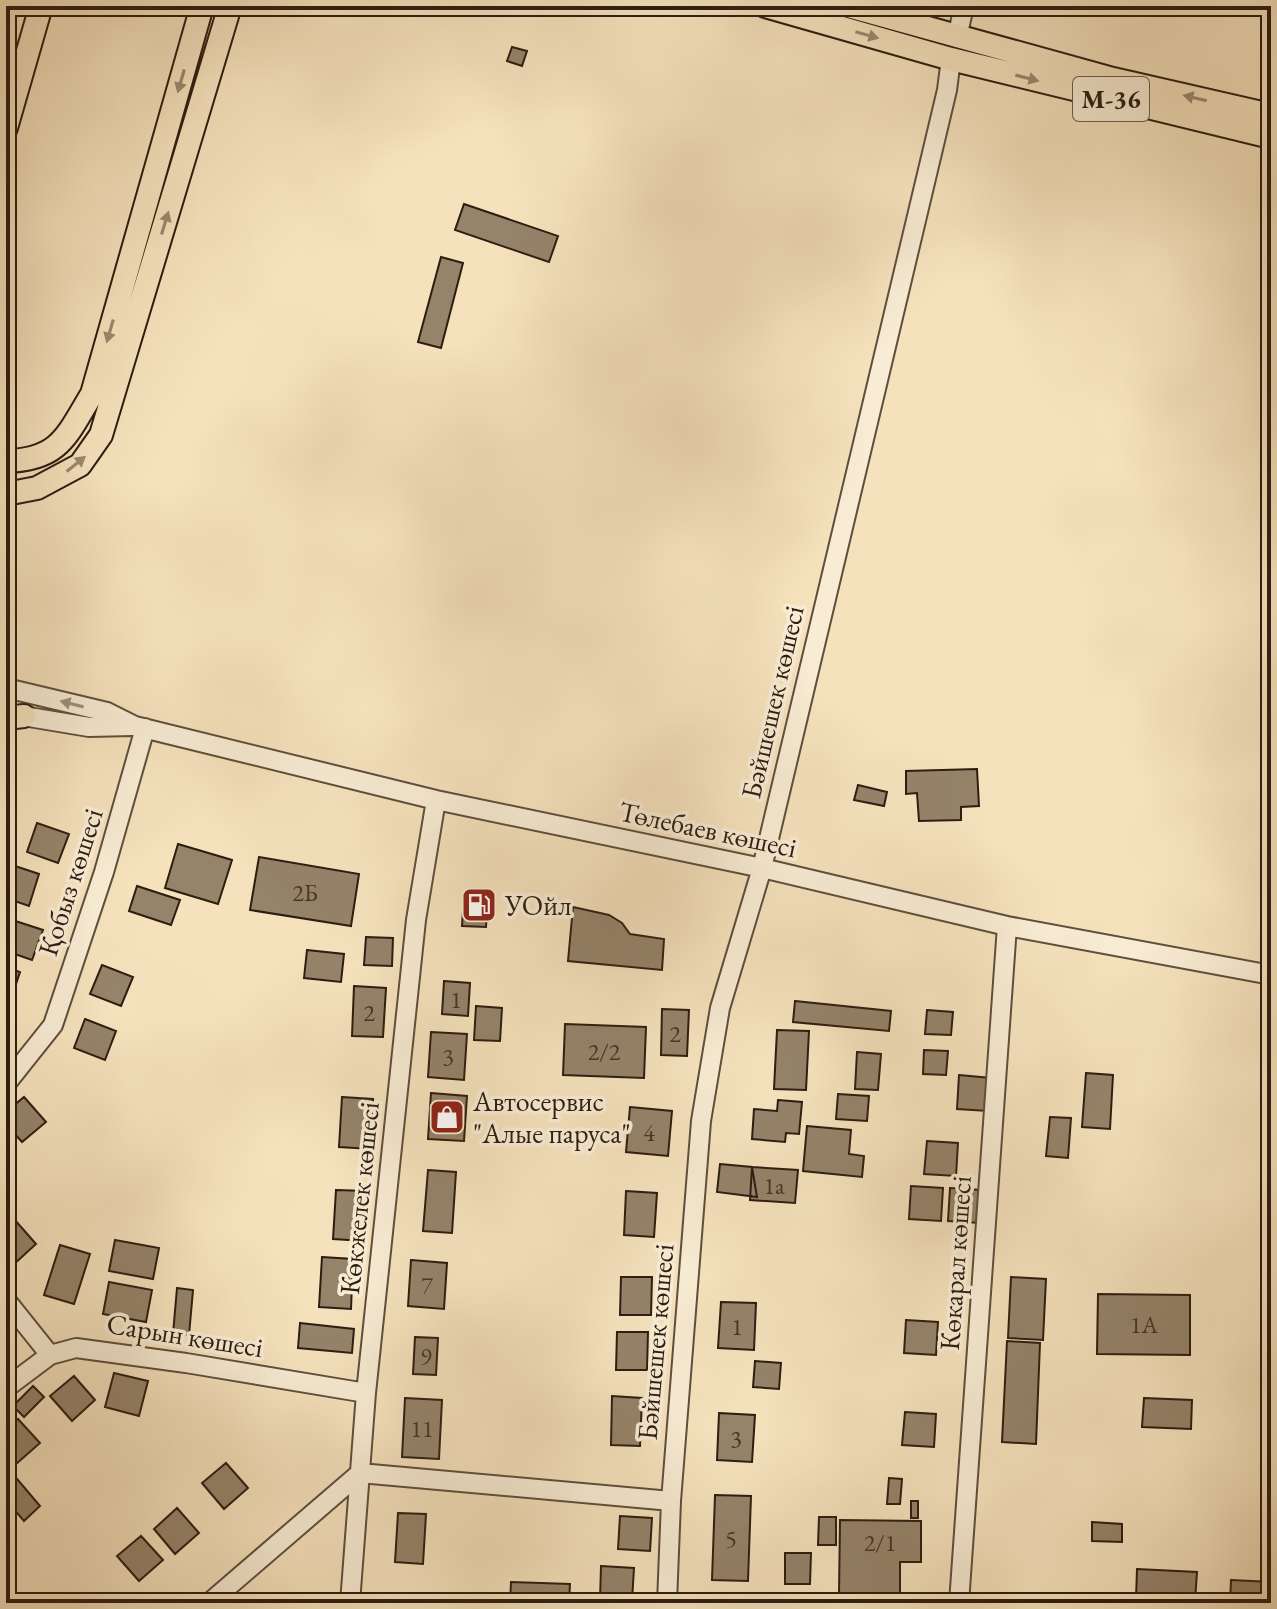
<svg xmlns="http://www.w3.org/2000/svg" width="1277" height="1609" viewBox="0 0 1277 1609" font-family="'EB Garamond',serif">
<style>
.building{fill:#95836a;stroke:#2c1d11;stroke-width:2}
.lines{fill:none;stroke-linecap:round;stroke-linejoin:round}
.minor-casing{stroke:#5e4e3c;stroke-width:22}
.major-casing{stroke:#2c1d11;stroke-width:26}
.minor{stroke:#f8ecd4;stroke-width:18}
.major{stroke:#f5e2bd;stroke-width:22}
.oneway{fill:#9b8970}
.oneway2{fill:#9c8f7c}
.labels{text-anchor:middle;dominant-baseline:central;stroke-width:7;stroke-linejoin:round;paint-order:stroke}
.number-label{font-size:24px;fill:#463627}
.shield{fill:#f8ecd4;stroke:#695b4c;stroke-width:2}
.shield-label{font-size:26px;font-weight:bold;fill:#2c1d11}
.street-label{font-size:28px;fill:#2c1d11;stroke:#f8ecd4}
.poi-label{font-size:28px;fill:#2c1d11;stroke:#f8ecd4;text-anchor:start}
</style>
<rect width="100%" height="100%" fill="#f5e2bd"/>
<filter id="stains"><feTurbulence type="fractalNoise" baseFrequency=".0025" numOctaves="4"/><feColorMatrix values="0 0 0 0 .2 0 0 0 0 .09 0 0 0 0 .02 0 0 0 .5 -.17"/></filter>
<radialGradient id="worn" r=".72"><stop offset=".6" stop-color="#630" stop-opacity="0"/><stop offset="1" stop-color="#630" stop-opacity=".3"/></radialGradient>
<path class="building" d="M 512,47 L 527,51 L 522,66 L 507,61 Z
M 464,204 L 558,236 L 549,262 L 455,230 Z
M 441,257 L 463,263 L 441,348 L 418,342 Z
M 977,769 L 979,806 L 961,807 L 961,820 L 919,821 L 917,793 L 906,794 L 906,771 Z
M 858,785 L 887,792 L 884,806 L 854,800 Z
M 37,823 L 69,834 L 58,863 L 27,852 Z
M 178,844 L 232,860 L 218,904 L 165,888 Z
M 259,857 L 359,874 L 351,926 L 250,910 Z
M 6,863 L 39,874 L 29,906 L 6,898 Z
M 137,886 L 180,900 L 171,925 L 129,911 Z
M 464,895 L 488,897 L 486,927 L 462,926 Z
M 573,907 L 609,915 L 622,923 L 630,934 L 664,939 L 662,970 L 568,961 Z
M 6,918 L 43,930 L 32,960 L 6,951 Z
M 366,937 L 393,938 L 392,966 L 364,965 Z
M 307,950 L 344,954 L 341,982 L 304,978 Z
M 102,965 L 133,977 L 121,1006 L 90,994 Z
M 6,967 L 20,972 L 10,1002 L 6,1001 Z
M 444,981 L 470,983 L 468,1016 L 442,1014 Z
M 354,986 L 386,988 L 383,1037 L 352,1036 Z
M 795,1001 L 891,1011 L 889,1031 L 793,1022 Z
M 476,1006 L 502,1008 L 500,1041 L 474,1040 Z
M 662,1009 L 689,1010 L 687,1056 L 661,1055 Z
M 927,1010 L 953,1012 L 951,1035 L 925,1034 Z
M 85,1019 L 116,1031 L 105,1060 L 74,1048 Z
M 565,1024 L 646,1027 L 644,1078 L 563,1075 Z
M 777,1030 L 809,1031 L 806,1090 L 774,1089 Z
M 431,1032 L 467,1034 L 464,1080 L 428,1077 Z
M 924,1050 L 948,1051 L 946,1075 L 923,1074 Z
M 857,1052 L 881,1054 L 878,1090 L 855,1089 Z
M 1086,1073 L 1113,1075 L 1110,1129 L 1082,1127 Z
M 959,1075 L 991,1078 L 988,1111 L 957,1109 Z
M 431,1093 L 467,1096 L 464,1141 L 428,1139 Z
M 838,1094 L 869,1096 L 867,1121 L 836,1119 Z
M 24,1097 L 46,1122 L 22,1142 L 6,1124 L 6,1112 Z
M 342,1097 L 373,1099 L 371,1149 L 339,1147 Z
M 778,1100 L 802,1102 L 799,1134 L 786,1133 L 785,1142 L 752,1139 L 754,1109 L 777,1111 Z
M 630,1107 L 672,1111 L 668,1156 L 626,1152 Z
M 1050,1117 L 1071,1118 L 1068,1158 L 1046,1156 Z
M 807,1126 L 851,1130 L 849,1154 L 864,1156 L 862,1177 L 803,1171 Z
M 927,1141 L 958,1143 L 956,1176 L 924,1174 Z
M 720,1164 L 752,1167 L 757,1197 L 717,1192 Z
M 752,1167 L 798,1170 L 795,1203 L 750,1200 Z
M 428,1170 L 456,1172 L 452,1233 L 423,1231 Z
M 911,1186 L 943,1188 L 941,1221 L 909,1219 Z
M 950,1188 L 982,1190 L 980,1223 L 948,1221 Z
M 336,1190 L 367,1191 L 364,1241 L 333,1239 Z
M 626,1191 L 657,1193 L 654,1237 L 624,1235 Z
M 14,1219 L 36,1244 L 13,1265 L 6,1258 L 6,1227 Z
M 115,1240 L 159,1248 L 153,1279 L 109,1271 Z
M 60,1245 L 90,1254 L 74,1304 L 44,1295 Z
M 322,1257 L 353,1259 L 351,1309 L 319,1307 Z
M 411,1260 L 447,1263 L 444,1309 L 408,1306 Z
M 621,1277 L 652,1277 L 651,1315 L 620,1315 Z
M 1011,1277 L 1046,1279 L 1043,1340 L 1008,1338 Z
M 109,1282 L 152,1290 L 146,1322 L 103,1314 Z
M 177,1288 L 193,1290 L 189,1335 L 173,1334 Z
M 1098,1294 L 1190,1295 L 1190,1355 L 1097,1354 Z
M 721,1302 L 756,1303 L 754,1350 L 718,1348 Z
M 906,1320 L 938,1322 L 936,1355 L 904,1353 Z
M 300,1323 L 354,1329 L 352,1353 L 298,1348 Z
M 617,1332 L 648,1332 L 647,1370 L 616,1370 Z
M 415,1337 L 438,1338 L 436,1375 L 413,1374 Z
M 1007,1341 L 1040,1343 L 1036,1444 L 1002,1442 Z
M 755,1361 L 781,1363 L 779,1389 L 753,1387 Z
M 114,1373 L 148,1381 L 139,1416 L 105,1407 Z
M 74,1376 L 95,1400 L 72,1421 L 50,1396 Z
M 33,1386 L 44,1397 L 24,1417 L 13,1406 Z
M 612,1396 L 642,1398 L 640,1446 L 611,1445 Z
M 405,1398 L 442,1400 L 439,1459 L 402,1457 Z
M 1144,1398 L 1192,1400 L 1191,1429 L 1142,1427 Z
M 905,1412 L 936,1414 L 934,1447 L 902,1445 Z
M 719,1413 L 755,1415 L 752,1462 L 717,1460 Z
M 18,1419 L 40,1443 L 16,1464 L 6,1452 L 6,1429 Z
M 226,1463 L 248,1488 L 224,1509 L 202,1483 Z
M 6,1466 L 40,1506 L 24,1521 L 6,1500 Z
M 889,1478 L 902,1479 L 900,1504 L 887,1504 Z
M 715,1495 L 751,1496 L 748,1581 L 712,1580 Z
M 911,1501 L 918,1501 L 918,1518 L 911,1518 Z
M 177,1508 L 199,1533 L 175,1554 L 154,1529 Z
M 398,1513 L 426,1514 L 423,1564 L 395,1562 Z
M 620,1516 L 652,1518 L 650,1551 L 618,1549 Z
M 819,1517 L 836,1517 L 836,1545 L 818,1545 Z
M 840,1520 L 921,1521 L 921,1562 L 900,1562 L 900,1596 L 839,1595 Z
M 1092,1522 L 1122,1524 L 1122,1542 L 1092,1541 Z
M 141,1536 L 163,1560 L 139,1581 L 117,1556 Z
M 785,1553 L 811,1553 L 810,1584 L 785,1584 Z
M 601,1566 L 634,1568 L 632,1601 L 600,1600 Z
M 1137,1569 L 1197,1572 L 1195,1602 L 1136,1599 Z
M 1231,1580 L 1271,1582 L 1271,1603 L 1230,1603 Z
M 511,1582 L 570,1584 L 569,1603 L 510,1603 Z"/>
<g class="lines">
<defs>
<path id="minor" d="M 957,38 L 964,6
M 6,688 L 107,712 L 135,726 L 436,800 L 762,868 L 1007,926 L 1271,975
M 11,714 L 89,727 L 132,726
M 6,1084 L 53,1025 L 104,872 L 145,728
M 6,1300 L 50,1355
M 6,1388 L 50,1355 L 76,1348 L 186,1363 L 366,1393
M 209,1603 L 360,1473 L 671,1501
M 350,1603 L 366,1393 L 416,920 L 436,800
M 667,1603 L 671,1501 L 701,1121 L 720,1008 L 762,868 L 947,90 L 951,59
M 959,1603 L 1007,926"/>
<path id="major" d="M 765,6 L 951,59 L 1271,137
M 848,6 L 1113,79 L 1271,115
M 6,128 L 41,6
M 6,461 C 60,460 67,435 92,394 L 202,6
M 6,494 L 37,488 L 80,465 L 101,435 L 230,6
M 6,718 L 24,716"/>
</defs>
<use href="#minor" class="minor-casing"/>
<use href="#major" class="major-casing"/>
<use href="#minor" class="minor"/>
<use href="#major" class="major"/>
</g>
<defs><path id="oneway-solid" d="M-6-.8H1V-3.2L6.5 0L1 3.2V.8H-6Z" transform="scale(2)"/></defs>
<g class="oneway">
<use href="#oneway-solid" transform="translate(867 35) rotate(16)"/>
<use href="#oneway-solid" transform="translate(1027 78) rotate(14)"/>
<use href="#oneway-solid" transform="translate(181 81) rotate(106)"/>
<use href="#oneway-solid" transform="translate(1195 98) rotate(-167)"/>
<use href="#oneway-solid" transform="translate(165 223) rotate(-73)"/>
<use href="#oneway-solid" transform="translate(110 331) rotate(106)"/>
<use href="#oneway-solid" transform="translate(76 464) rotate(-39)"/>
</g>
<use class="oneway2" href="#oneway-solid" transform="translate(72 704) rotate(-166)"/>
<defs>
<symbol id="fuel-square" viewBox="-11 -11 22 22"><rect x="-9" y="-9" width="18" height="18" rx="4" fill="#8f2418" stroke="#f8ecd4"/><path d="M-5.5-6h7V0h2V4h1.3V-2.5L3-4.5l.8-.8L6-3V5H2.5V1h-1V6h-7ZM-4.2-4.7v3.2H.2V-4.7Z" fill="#fff"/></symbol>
<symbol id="shop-square" viewBox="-11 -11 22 22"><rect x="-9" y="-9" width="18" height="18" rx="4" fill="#8f2418" stroke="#f8ecd4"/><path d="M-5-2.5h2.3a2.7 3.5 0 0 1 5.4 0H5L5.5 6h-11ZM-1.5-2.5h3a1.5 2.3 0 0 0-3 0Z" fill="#fff"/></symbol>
</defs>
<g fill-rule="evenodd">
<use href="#fuel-square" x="459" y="885" width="40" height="40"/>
<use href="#shop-square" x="427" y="1097" width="40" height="40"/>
</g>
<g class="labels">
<g class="number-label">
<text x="305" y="892">2Б</text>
<text x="456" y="999">1</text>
<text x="369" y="1012">2</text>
<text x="675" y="1033">2</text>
<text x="604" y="1051">2/2</text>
<text x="448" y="1056">3</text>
<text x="649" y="1132">4</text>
<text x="774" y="1185">1а</text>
<text x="427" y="1285">7</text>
<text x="1144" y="1324">1А</text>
<text x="737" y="1326">1</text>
<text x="426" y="1356">9</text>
<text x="422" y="1428">11</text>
<text x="736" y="1438">3</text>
<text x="731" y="1538">5</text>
<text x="880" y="1542">2/1</text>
</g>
<rect class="shield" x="1073" y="77" width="76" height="44" rx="6"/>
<g class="shield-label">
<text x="1111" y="99">M-36</text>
</g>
<g class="street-label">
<text transform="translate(772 702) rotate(-77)">Бәйшешек көшесі</text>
<text transform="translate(708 829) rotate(12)">Төлебаев көшесі</text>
<text transform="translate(70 882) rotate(-72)">Қобыз көшесі</text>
<text transform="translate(359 1198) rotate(-84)">Көкжелек көшесі</text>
<text transform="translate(955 1263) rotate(-86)">Көкарал көшесі</text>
<text transform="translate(185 1335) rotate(9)">Сарын көшесі</text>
<text transform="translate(655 1342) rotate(-85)">Бәйшешек көшесі</text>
</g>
<g class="poi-label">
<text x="505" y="905">УОйл</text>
<text x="473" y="1101">Автосервис<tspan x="473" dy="32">"Алые паруса"</tspan></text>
</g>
</g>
<rect width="1277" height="1609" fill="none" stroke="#f5e2bd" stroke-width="32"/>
<rect x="8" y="8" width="1261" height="1593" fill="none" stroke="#2c1d11" stroke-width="4"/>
<rect x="16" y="16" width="1245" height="1577" fill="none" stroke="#2c1d11" stroke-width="2"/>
<rect width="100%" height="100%" filter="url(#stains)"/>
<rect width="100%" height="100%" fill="url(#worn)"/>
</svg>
